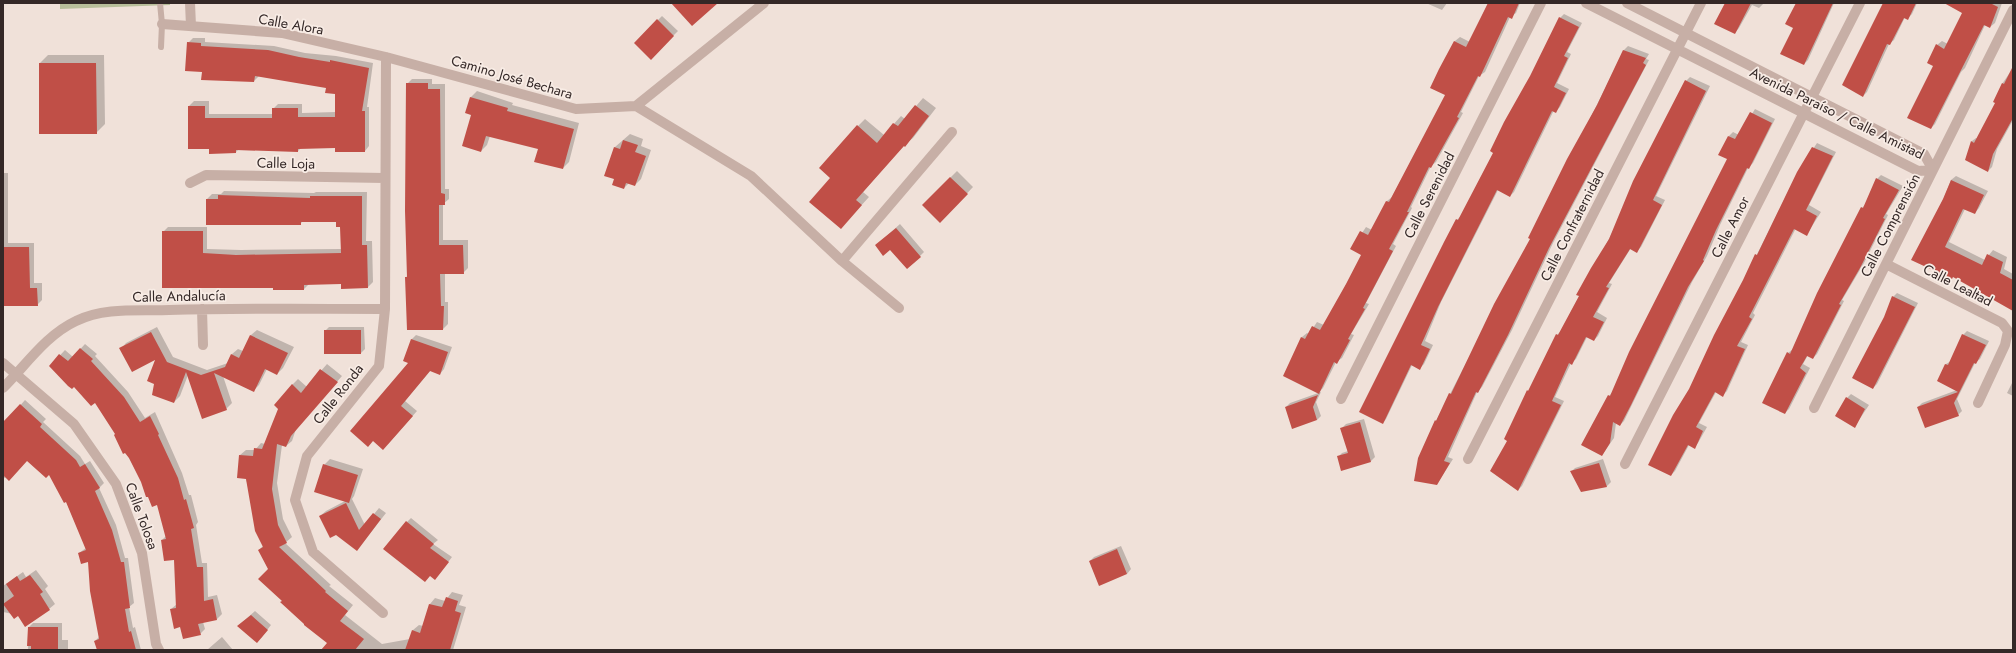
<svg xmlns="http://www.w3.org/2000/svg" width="2016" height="653" viewBox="0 0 2016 653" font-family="Jost,sans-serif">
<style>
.green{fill:#b8be9a}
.shadow{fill:#0003}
.building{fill:#c04f47}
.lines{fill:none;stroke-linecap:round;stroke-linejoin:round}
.lane{stroke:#c7afa6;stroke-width:6}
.street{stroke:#c7afa6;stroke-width:10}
.labels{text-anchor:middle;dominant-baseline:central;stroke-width:3.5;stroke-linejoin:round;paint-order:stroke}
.street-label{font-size:14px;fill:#342827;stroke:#f8ece5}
</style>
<rect width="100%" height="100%" fill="#f0e1d9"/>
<path class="green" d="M 60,3 L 170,3 L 170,5 L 60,9 Z"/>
<path class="shadow" d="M 1426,3 L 1447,3 L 1442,10 Z
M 1488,3 L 1520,3 L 1516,13 L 1510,17 L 1485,72 L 1479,76 L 1461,112 L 1463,113 L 1436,162 L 1431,166 L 1411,207 L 1412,208 L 1393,244 L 1396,246 L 1366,303 L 1369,304 L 1351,334 L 1354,335 L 1342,358 L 1336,362 L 1323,388 L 1319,392 L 1284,376 L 1302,337 L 1307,333 L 1309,334 L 1317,322 L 1324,325 L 1363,254 L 1352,248 L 1366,227 L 1372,230 L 1387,201 L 1392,197 L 1446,95 L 1440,70 L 1455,41 L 1460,37 L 1470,42 Z
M 1726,3 L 1764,3 L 1759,8 L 1752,5 L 1739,28 L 1735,33 Z
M 1798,3 L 1834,3 L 1808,60 L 1804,64 L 1794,28 Z
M 1884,3 L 1917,3 L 1912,14 L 1908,18 L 1905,17 L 1894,40 L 1889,44 L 1867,92 L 1863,96 Z
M 1955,3 L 2002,3 L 1995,23 L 1990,27 L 1985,25 L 1965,68 L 1961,72 L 1935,124 L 1931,128 L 1937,45 L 1942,41 L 1948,44 L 1963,12 Z
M 1564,14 L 1582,23 L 1567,52 L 1571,54 L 1557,83 L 1569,89 L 1560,107 L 1556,111 L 1554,110 L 1514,192 L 1510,196 L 1498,190 L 1441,302 L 1425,341 L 1433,345 L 1424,364 L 1420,368 L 1412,365 L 1386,419 L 1383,423 L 1457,220 L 1461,216 L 1494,152 L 1560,18 Z
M 662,16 L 678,31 L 651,58 L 635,43 Z
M 193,38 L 205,38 L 205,42 L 274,46 L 305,53 L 336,56 L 373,63 L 367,107 L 369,107 L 369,146 L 365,151 L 336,147 L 301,148 L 298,151 L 239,149 L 236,152 L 210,148 L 189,106 L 194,101 L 209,101 L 209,114 L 273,114 L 273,109 L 278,104 L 302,104 L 302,113 L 336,112 L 336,94 L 327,87 L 259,76 L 254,81 L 203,71 L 188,43 Z
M 1628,46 L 1649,54 L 1646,59 L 1649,60 L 1553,243 L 1512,330 L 1482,387 L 1477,392 L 1448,457 L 1453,459 L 1437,484 L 1436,421 L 1531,238 L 1624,50 Z
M 48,55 L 104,55 L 105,124 L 96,133 L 40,63 Z
M 2013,68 L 2013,113 L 2011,118 L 2013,120 L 1997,149 L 1992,167 L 1988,171 L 1966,159 L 1972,141 L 1976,138 L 1978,139 L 1996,103 L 2002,84 Z
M 1690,77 L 1710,86 L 1656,196 L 1665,200 L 1641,247 L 1637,251 L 1631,248 L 1609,283 L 1612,284 L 1597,312 L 1607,318 L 1598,336 L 1594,340 L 1587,337 L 1576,359 L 1571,363 L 1555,397 L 1564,401 L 1522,486 L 1518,490 L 1508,441 L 1505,439 L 1557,335 L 1561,331 L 1609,239 L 1686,81 Z
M 412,79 L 432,79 L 432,84 L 445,84 L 445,189 L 449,189 L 449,199 L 443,204 L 443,240 L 468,240 L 468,268 L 463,273 L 445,273 L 445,302 L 448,302 L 448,324 L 443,329 L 406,277 L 408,276 L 407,84 Z
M 477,91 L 513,103 L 512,105 L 579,123 L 569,162 L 563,168 L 539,148 L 490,136 L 487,145 L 481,151 L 473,115 L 466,112 L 471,97 Z
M 923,98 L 936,108 L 913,138 L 904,145 L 863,192 L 869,197 L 848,220 L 832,178 L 858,126 L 865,119 L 884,135 L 901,116 L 905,119 Z
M 1755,109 L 1775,119 L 1753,163 L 1748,168 L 1720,225 L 1707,256 L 1692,282 L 1624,421 L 1620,425 L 1616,423 L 1614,438 L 1602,455 L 1609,396 L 1613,392 L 1729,159 L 1729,136 L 1733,132 L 1739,135 Z
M 630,134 L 643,139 L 641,146 L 651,150 L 641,179 L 635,185 L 629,183 L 624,188 L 615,179 L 605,175 L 615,147 Z
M 1817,143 L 1836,152 L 1809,205 L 1821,212 L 1807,234 L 1796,228 L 1753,313 L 1755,315 L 1741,342 L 1748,345 L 1727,391 L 1723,395 L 1716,392 L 1699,423 L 1707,427 L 1698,443 L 1694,447 L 1689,445 L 1675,471 L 1671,475 L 1690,389 L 1798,172 Z
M 957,171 L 973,187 L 940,222 L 923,205 Z
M 3,173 L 8,173 L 8,243 L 34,243 L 34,283 L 42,283 L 42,300 L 37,305 L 3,305 Z
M 1881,175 L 1903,186 L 1886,214 L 1888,215 L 1864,263 L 1842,300 L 1844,301 L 1817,354 L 1813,358 L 1808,355 L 1803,364 L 1810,368 L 1789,409 L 1785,413 L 1788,353 L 1793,349 L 1862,208 L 1867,203 L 1877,179 Z
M 1956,176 L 1988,191 L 1979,208 L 1975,213 L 1965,209 L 1949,242 L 1985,260 L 1993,250 L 2007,257 L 2004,269 L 2013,274 L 2013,310 L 1954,276 L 1913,259 L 1943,200 L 1951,180 Z
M 224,191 L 314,193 L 316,192 L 367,192 L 366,241 L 372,241 L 373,282 L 368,287 L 342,283 L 309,284 L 304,289 L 274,287 L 163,287 L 163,232 L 168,227 L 207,227 L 207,249 L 241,250 L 341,249 L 341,226 L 337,220 L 303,221 L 300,224 L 207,224 L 207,199 L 212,194 L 221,194 Z
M 900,224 L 924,252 L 920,256 L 890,248 L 880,242 Z
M 1897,293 L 1918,303 L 1877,384 L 1873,388 L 1885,317 L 1893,297 Z
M 157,327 L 173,357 L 207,370 L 228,363 L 232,354 L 238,349 L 243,351 L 251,335 L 257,330 L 294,347 L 283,368 L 277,374 L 267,369 L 259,385 L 253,391 L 223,376 L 232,403 L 226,409 L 188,375 L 180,396 L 174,402 L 157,358 L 121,349 L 126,343 Z
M 329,327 L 364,327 L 365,349 L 361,353 L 325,331 Z
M 1967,331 L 1989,341 L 1980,359 L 1975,363 L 1957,399 L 1962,411 L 1958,415 L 1918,407 L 1922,403 L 1957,390 L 1938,381 L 1946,364 L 1951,361 L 1963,335 Z
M 416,335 L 452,347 L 444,369 L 440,374 L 431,370 L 405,401 L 417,411 L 388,444 L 373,440 L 410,363 L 404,361 L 412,339 Z
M 85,344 L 97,354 L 95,356 L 128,392 L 145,418 L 155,412 L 182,473 L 189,495 L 191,495 L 198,522 L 196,525 L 202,563 L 207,563 L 208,597 L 217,595 L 222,614 L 217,619 L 203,622 L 205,629 L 200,634 L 181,626 L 171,609 L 177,604 L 175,558 L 162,540 L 166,536 L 158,504 L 142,482 L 116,434 L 95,401 L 50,366 L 65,350 L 73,357 Z
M 327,364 L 342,376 L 296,429 L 292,441 L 286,446 L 282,445 L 277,483 L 283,519 L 292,537 L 285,543 L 331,585 L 329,586 L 353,605 L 345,615 L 382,644 L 410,639 L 413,630 L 419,625 L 423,626 L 430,604 L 435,598 L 445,601 L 452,592 L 463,595 L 459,605 L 466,607 L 453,650 L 322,650 L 328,643 L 269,570 L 259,550 L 263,546 L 240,455 L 246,450 L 255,450 L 261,443 L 265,444 L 292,385 L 298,379 L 307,387 Z
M 2013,381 L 2013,396 L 2007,393 Z
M 1321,392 L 1316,402 L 1321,416 L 1317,420 L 1286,407 L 1290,403 Z
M 1851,394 L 1869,405 L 1855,426 L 1847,398 Z
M 25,400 L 46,419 L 43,422 L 80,456 L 85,464 L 90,461 L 104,483 L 99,488 L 116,525 L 125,558 L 128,558 L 134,603 L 129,607 L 133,628 L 135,627 L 141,650 L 98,650 L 95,641 L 99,637 L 89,561 L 79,553 L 86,548 L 66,501 L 49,473 L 28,460 L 3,479 L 3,425 Z
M 1364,419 L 1375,457 L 1371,461 L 1342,469 L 1338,457 L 1342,453 L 1348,451 L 1342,428 L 1346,424 Z
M 330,459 L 363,469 L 354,496 L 352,499 L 365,525 L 379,508 L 386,513 L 357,550 L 320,516 L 326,511 L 345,501 L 324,465 Z
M 1603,459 L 1611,482 L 1607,486 L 1581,490 L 1571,472 L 1575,468 Z
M 411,518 L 438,540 L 433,544 L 452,557 L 439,574 L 407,522 Z
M 1121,546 L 1131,569 L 1127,574 L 1090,561 L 1094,557 Z
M 36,570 L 48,586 L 45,589 L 55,604 L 49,609 L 18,615 L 3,612 L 3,586 L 23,572 L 26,577 Z
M 255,611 L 271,625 L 261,638 L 238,626 Z
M 33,623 L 62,623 L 62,640 L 68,640 L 68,650 L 28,650 L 29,627 Z
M 222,637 L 233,650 L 207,650 Z"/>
<path class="building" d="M 671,3 L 718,3 L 692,26 Z
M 1488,3 L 1519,3 L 1512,19 L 1508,17 L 1480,77 L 1478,76 L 1457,117 L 1459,118 L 1431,168 L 1429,167 L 1407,212 L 1409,212 L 1389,249 L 1393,251 L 1363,308 L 1365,309 L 1348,339 L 1350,340 L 1337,364 L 1334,362 L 1319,394 L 1283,376 L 1301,337 L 1305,339 L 1312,326 L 1320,330 L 1346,284 L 1361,255 L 1350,249 L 1360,231 L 1368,235 L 1386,201 L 1389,202 L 1445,95 L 1430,88 L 1439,69 L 1454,41 L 1466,47 Z
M 1725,3 L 1751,3 L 1735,34 L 1714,24 Z
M 1796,3 L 1833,3 L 1804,65 L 1780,54 L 1793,28 L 1785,24 Z
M 1883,3 L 1916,3 L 1908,20 L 1904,18 L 1890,45 L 1887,44 L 1863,97 L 1842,85 Z
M 1944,3 L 1990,3 L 1998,7 L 1990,28 L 1984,25 L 1931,129 L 1907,118 L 1933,66 L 1927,63 L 1936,44 L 1944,49 L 1962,13 Z
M 1559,17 L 1579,27 L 1564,56 L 1568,58 L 1554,87 L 1566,93 L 1556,113 L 1552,111 L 1510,197 L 1497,190 L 1438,307 L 1421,345 L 1430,349 L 1420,370 L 1411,365 L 1383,424 L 1359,412 L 1444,242 L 1456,219 L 1458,220 L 1493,153 L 1490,151 L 1504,122 L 1530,76 Z
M 657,19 L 674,36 L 651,60 L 634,43 Z
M 187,42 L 201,43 L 201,46 L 268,50 L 299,57 L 330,62 L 330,60 L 369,68 L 362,111 L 365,111 L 365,152 L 335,152 L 335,148 L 298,149 L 298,152 L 236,150 L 236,153 L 209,154 L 209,149 L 188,149 L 188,106 L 205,106 L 205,118 L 272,118 L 272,108 L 298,108 L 298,117 L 335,117 L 335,94 L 325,93 L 326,88 L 255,76 L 254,82 L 201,80 L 202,72 L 185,71 Z
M 1623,50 L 1646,58 L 1643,63 L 1646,65 L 1549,248 L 1508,335 L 1478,393 L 1476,392 L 1444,461 L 1450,463 L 1437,485 L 1414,481 L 1418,458 L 1435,420 L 1436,421 L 1449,393 L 1451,394 L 1494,304 L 1530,239 L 1528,238 L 1567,159 L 1597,105 Z
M 39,63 L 96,63 L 97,134 L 39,134 Z
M 2013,66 L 2013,118 L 1993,154 L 1988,172 L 1965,160 L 1971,141 L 1974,143 L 1995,103 L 1993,102 L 2002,83 L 2004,84 Z
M 1685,80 L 1706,91 L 1653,200 L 1662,205 L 1637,253 L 1630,249 L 1606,287 L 1609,288 L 1593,317 L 1604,322 L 1594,341 L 1586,337 L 1572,365 L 1569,363 L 1552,401 L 1561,405 L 1518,491 L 1490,471 L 1507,441 L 1504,439 L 1527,390 L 1528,391 L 1556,334 L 1558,335 L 1579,296 L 1576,295 L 1591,268 L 1609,239 L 1633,181 Z
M 406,83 L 428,83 L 428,89 L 440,89 L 441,193 L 445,194 L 445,205 L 439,205 L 439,245 L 463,245 L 464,274 L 440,274 L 441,306 L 444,306 L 443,330 L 407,330 L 405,277 L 407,277 L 405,211 Z
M 470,97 L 508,108 L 507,111 L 574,129 L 563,169 L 534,162 L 538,149 L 486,136 L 481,152 L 462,146 L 471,115 L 465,113 Z
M 915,105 L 929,116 L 905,147 L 904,146 L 856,200 L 862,205 L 841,229 L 809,202 L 830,178 L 819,168 L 857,125 L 877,143 L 893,123 L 898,126 Z
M 1750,112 L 1772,123 L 1749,169 L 1747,168 L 1716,230 L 1703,260 L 1704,261 L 1688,287 L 1631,405 L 1620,426 L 1613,422 L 1610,443 L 1602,456 L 1581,445 L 1608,395 L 1610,396 L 1629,352 L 1727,159 L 1718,155 L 1728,136 L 1735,139 Z
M 623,140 L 638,145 L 635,152 L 646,156 L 635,186 L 626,183 L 624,189 L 612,185 L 614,179 L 604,176 L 614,147 L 620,149 Z
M 1812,147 L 1833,156 L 1806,210 L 1817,216 L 1807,236 L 1794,229 L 1749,317 L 1752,319 L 1737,346 L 1745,349 L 1723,397 L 1715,392 L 1696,427 L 1703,431 L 1695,449 L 1688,445 L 1671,476 L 1648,465 L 1673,415 L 1689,389 L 1714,335 L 1743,280 L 1755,254 L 1757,255 L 1797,172 Z
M 950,177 L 968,194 L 940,223 L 922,205 Z
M 1876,178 L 1899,190 L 1883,218 L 1885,219 L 1860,268 L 1839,304 L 1841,305 L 1813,359 L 1807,356 L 1800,368 L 1806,373 L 1785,414 L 1762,403 L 1787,352 L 1790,354 L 1817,293 L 1861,207 L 1863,208 Z
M 1951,180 L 1984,195 L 1975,214 L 1963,209 L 1945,247 L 1982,265 L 1987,254 L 2003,262 L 2000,273 L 2013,280 L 2013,311 L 1953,277 L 1952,279 L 1911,260 L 1943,199 Z
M 218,195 L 310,198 L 310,196 L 362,196 L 362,245 L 367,245 L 368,288 L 341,289 L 341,284 L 304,285 L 304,290 L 273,290 L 273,288 L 162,288 L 162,231 L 203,231 L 203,253 L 236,255 L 341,253 L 340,227 L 336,227 L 336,222 L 301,222 L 301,225 L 206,225 L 206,199 L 218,199 Z
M 896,228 L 921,257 L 907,269 L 890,250 L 883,256 L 875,245 Z
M 3,247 L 29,247 L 30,288 L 37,288 L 38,306 L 3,306 Z
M 1892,296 L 1915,307 L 1873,389 L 1852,378 L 1884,317 Z
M 324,330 L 361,330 L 361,354 L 324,354 Z
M 151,332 L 167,362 L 201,375 L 225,367 L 231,354 L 239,358 L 250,335 L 288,353 L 277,375 L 265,369 L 254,392 L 214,373 L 227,410 L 202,419 L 186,372 L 174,403 L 152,395 L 154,384 L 147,381 L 155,360 L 132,372 L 119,348 Z
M 1962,334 L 1986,345 L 1976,364 L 1974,363 L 1954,403 L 1959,416 L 1925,428 L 1917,407 L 1958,392 L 1937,381 L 1945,364 L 1948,365 Z
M 411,339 L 448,352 L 440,375 L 430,371 L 401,406 L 413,416 L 383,450 L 373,441 L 368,447 L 350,431 L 408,363 L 403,361 Z
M 80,348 L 93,359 L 91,361 L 124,397 L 140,422 L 150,416 L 159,434 L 158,435 L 178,478 L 184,500 L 186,499 L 194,528 L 191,529 L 197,567 L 203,567 L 204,601 L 213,599 L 217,620 L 198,624 L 201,635 L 183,639 L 180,627 L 174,629 L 170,609 L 176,608 L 174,560 L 164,561 L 161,540 L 166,539 L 157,505 L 152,507 L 148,497 L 146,497 L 141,482 L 129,458 L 125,453 L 123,454 L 114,435 L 115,434 L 95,403 L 91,406 L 74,387 L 72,389 L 68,386 L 49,366 L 59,354 L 68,361 Z
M 320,369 L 338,382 L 291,436 L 286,447 L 277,444 L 272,489 L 278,525 L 287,543 L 279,547 L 326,591 L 325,592 L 348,611 L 340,621 L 364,639 L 355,650 L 321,650 L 327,643 L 304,625 L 304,624 L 280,602 L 282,601 L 258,579 L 268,569 L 258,550 L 263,547 L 255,531 L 246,479 L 237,478 L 239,455 L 253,456 L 254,448 L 262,449 L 278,409 L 274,405 L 292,384 L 301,393 Z
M 1318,395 L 1313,407 L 1317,420 L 1292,429 L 1285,407 Z
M 1846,397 L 1865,409 L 1855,428 L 1835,416 Z
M 20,404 L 42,424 L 40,427 L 76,460 L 80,467 L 85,464 L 100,488 L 95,491 L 112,530 L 121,562 L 124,562 L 130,608 L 125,609 L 129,632 L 131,631 L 136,650 L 97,650 L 94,641 L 99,639 L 90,591 L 88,562 L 81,564 L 78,553 L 86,550 L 66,502 L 64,503 L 49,475 L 46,478 L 27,461 L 9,481 L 3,475 L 3,422 Z
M 1360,422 L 1371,462 L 1341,471 L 1337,456 L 1348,453 L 1340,428 Z
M 1599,463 L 1607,487 L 1581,492 L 1570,471 Z
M 323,464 L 358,475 L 349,503 L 314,492 Z
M 346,503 L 359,530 L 373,513 L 381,519 L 357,551 L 336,535 L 330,538 L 319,516 Z
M 406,521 L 434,544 L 430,548 L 449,562 L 435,580 L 430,576 L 425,582 L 383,549 Z
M 1117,549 L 1127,574 L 1099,586 L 1089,561 Z
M 30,575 L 43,592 L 40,594 L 50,610 L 25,627 L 18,616 L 14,619 L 3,604 L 14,596 L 6,584 L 17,576 L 20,581 Z
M 446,597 L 458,601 L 455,611 L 461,613 L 450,650 L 405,650 L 412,630 L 420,633 L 429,604 L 442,607 Z
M 251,615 L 268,630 L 257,643 L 237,626 Z
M 28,627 L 58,627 L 58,650 L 31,650 L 31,646 L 27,646 Z"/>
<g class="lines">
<path class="lane" d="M 160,3 L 162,24 L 161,47"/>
<path class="street" d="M 190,3 L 191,26
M 1586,3 L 1918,171 L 1933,170
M 1627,3 L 1924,154 L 1933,170
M 162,24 L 282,33 L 386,57 L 576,109 L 636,106 L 764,3
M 636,106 L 751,176 L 842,261 L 899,308
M 190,183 L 206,175 L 384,178
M 842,261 L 952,132
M 1886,264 L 2002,323 L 2008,331 L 2005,345 L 1978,403
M 202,309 L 203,345
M 3,363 L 74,424 L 116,484 L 142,553 L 156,644 L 159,650
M 3,388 C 26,365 46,335 76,321 C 104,307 138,311 169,310 C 241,308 313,309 385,309
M 1341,399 L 1541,3
M 1814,408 L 2013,10
M 1468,459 L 1701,3
M 1625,464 L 1860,3
M 383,613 L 313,552 L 295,500 L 307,456 L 379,366 L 385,309 L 386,57"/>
</g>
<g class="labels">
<g class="street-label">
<text transform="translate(291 24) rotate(10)">Calle Alora</text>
<text transform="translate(512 77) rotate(16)">Camino José Bechara</text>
<text transform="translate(1837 113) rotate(26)">Avenida Paraíso / Calle Amistad</text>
<text transform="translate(286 163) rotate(1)">Calle Loja</text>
<text transform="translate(1429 195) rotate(-63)">Calle Serenidad</text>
<text transform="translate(1572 225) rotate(-63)">Calle Confraternidad</text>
<text transform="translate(1890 225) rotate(-63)">Calle Comprensión</text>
<text transform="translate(1730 227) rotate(-63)">Calle Amor</text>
<text transform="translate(1958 285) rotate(27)">Calle Lealtad</text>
<text transform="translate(179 296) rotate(-1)">Calle Andalucía</text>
<text transform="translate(338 394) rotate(-52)">Calle Ronda</text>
<text transform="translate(142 516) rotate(70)">Calle Tolosa</text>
</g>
</g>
<rect width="2016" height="653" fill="none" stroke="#342827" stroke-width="8"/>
</svg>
